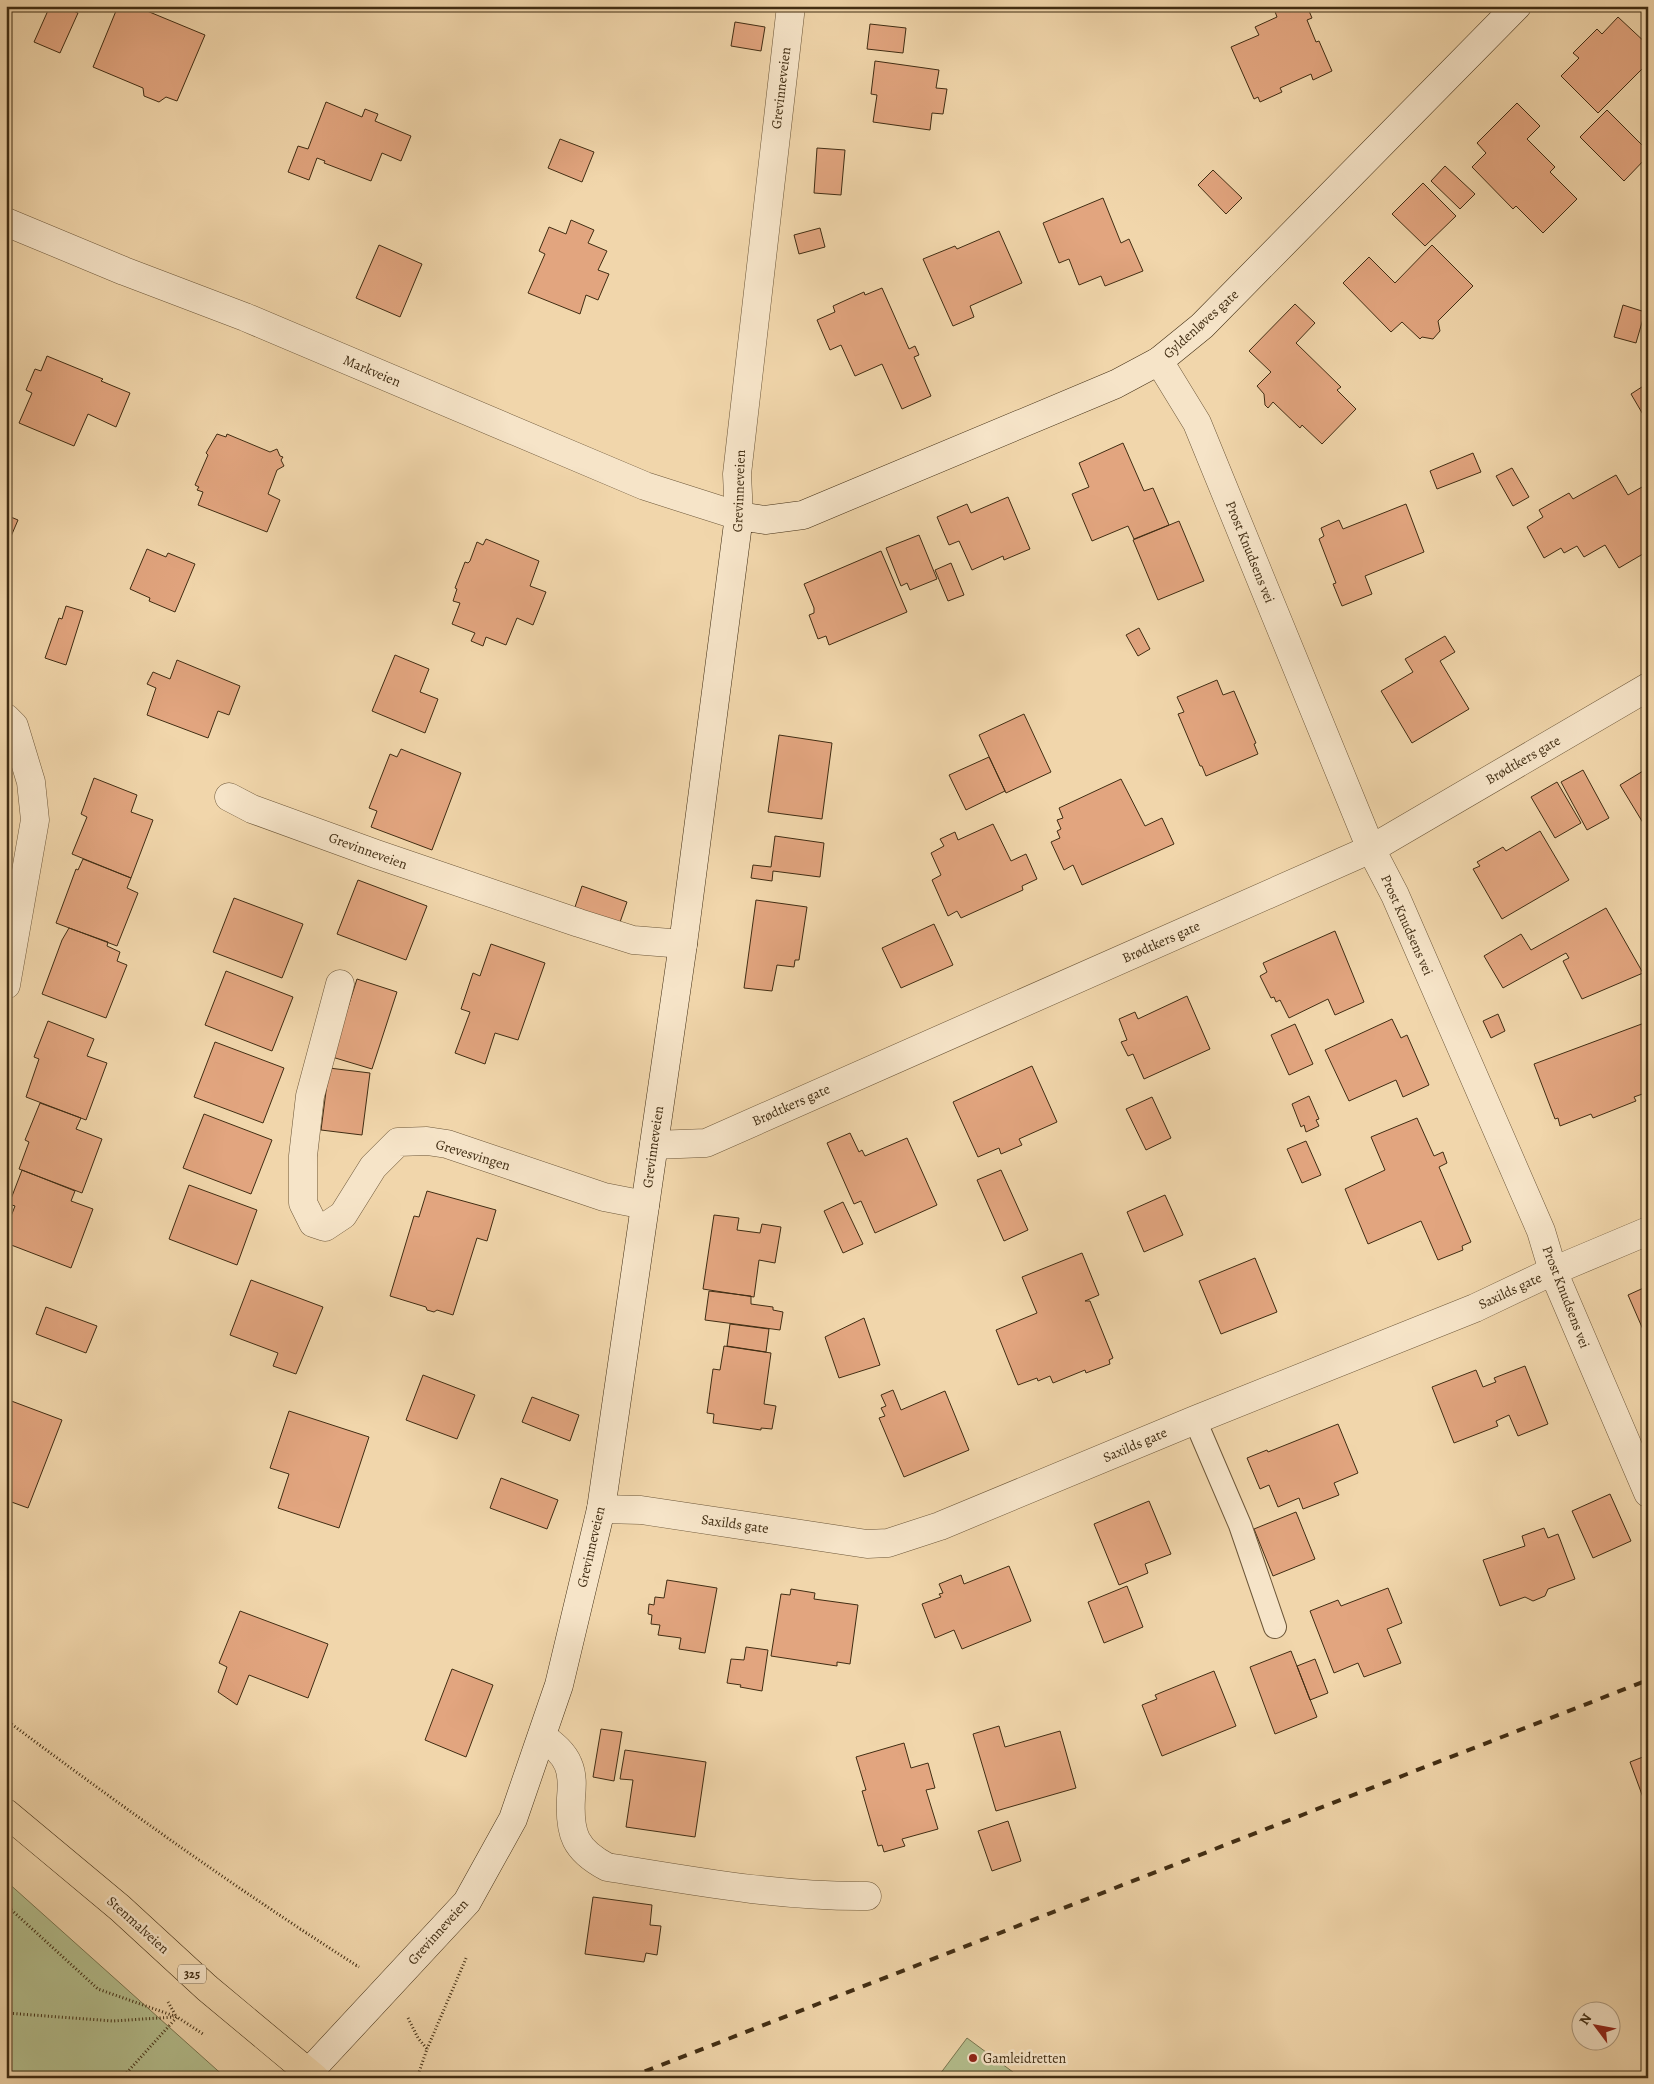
<svg xmlns="http://www.w3.org/2000/svg" width="1654" height="2084" viewBox="0 0 1654 2084" font-family="Alegreya,serif">
<style>
.green{fill:#b4bf8e;stroke:#7a7650}
.building{fill:#e2a57f;stroke:#412d13}
.lines{fill:none;stroke-linecap:round;stroke-linejoin:round}
.lane-casing{stroke:#6d5739;stroke-width:24}
.street-casing{stroke:#6d5739;stroke-width:29}
.secondary-casing{stroke:#412d13;stroke-width:29}
.primary-casing{stroke:#412d13;stroke-width:29}
.path{stroke:#412d13;stroke-width:3;stroke-dasharray:1 2.5;stroke-linecap:butt}
.lane{stroke:#f6e4c8;stroke-width:22}
.street{stroke:#f6e4c8;stroke-width:28}
.secondary{stroke:#f6e4c8;stroke-width:28}
.primary{stroke:#f1d6ab;stroke-width:28}
.rail{stroke:#412d13;stroke-width:4;stroke-dasharray:9 9;stroke-linecap:butt}
.poi-dot{fill:#8f2418;stroke:#f6e4c8;stroke-width:2}
.labels{text-anchor:middle;dominant-baseline:central;stroke-width:5;stroke-linejoin:round;paint-order:stroke}
.shield{fill:#f6e4c8;stroke:#776449;stroke-width:1}
.shield-label{font-size:12px;font-weight:bold;fill:#412d13}
.street-label{font-size:14px;fill:#412d13;stroke:#f6e4c8}
.poi-label{font-size:14px;fill:#412d13;stroke:#f6e4c8;text-anchor:start}
</style>
<rect width="100%" height="100%" fill="#f1d6ab"/>
<filter id="stains"><feTurbulence type="fractalNoise" baseFrequency=".004" numOctaves="4"/><feColorMatrix values="0 0 0 0 .2 0 0 0 0 .09 0 0 0 0 .02 0 0 0 .5 -.17"/></filter>
<radialGradient id="worn" r=".72"><stop offset=".6" stop-color="#630" stop-opacity="0"/><stop offset="1" stop-color="#630" stop-opacity=".3"/></radialGradient>
<path class="green" d="M 6,1881 L 226,2078 L 6,2078 Z
M 967,2038 L 1021,2078 L 937,2078 Z"/>
<path class="building" d="M 50,6 L 62,6 L 78,13 L 60,53 L 34,42 Z
M 118,6 L 135,6 L 205,35 L 177,101 L 166,97 L 159,102 L 144,96 L 143,88 L 93,67 Z
M 1273,6 L 1307,6 L 1312,18 L 1307,20 L 1316,42 L 1319,41 L 1332,71 L 1313,80 L 1311,74 L 1280,88 L 1282,92 L 1260,102 L 1258,97 L 1254,99 L 1231,47 L 1259,35 L 1255,27 L 1277,17 Z
M 1618,17 L 1648,45 L 1648,63 L 1598,113 L 1561,76 L 1579,58 L 1573,53 L 1597,29 L 1602,34 Z
M 735,22 L 765,27 L 761,51 L 731,46 Z
M 870,24 L 906,28 L 903,53 L 867,49 Z
M 875,61 L 939,70 L 936,88 L 947,89 L 943,114 L 932,113 L 930,130 L 873,122 L 877,95 L 871,94 Z
M 326,102 L 362,117 L 365,109 L 378,114 L 375,121 L 411,136 L 401,161 L 382,153 L 371,181 L 324,163 L 325,161 L 317,158 L 309,180 L 288,172 L 298,146 L 308,149 Z
M 1517,103 L 1540,126 L 1527,139 L 1555,167 L 1550,172 L 1577,199 L 1543,233 L 1516,206 L 1513,209 L 1472,167 L 1486,153 L 1477,143 Z
M 1607,110 L 1648,151 L 1648,156 L 1624,181 L 1580,137 Z
M 560,139 L 594,152 L 582,182 L 548,168 Z
M 817,148 L 845,150 L 841,195 L 814,193 Z
M 1445,166 L 1475,194 L 1460,209 L 1431,181 Z
M 1213,170 L 1242,198 L 1226,214 L 1198,185 Z
M 1423,183 L 1456,216 L 1425,246 L 1392,214 Z
M 1103,198 L 1121,243 L 1129,239 L 1143,271 L 1105,286 L 1101,276 L 1079,285 L 1069,259 L 1059,263 L 1043,223 Z
M 571,220 L 594,230 L 588,243 L 607,251 L 598,270 L 609,274 L 598,300 L 586,295 L 580,314 L 528,293 L 545,254 L 539,251 L 549,227 L 566,234 Z
M 820,228 L 825,247 L 799,254 L 794,235 Z
M 999,231 L 1022,283 L 970,306 L 974,317 L 953,326 L 923,259 L 955,246 L 957,249 Z
M 379,245 L 422,264 L 400,317 L 356,298 Z
M 1432,245 L 1473,286 L 1438,321 L 1440,331 L 1433,339 L 1422,337 L 1420,339 L 1402,322 L 1391,332 L 1343,283 L 1369,257 L 1395,283 Z
M 882,288 L 909,349 L 915,346 L 919,355 L 914,357 L 931,396 L 902,409 L 882,364 L 855,376 L 841,345 L 830,350 L 817,320 L 835,312 L 833,306 L 864,292 L 865,295 Z
M 1295,304 L 1315,323 L 1296,343 L 1341,387 L 1337,390 L 1356,409 L 1322,444 L 1302,425 L 1300,428 L 1273,402 L 1268,408 L 1265,405 L 1264,394 L 1257,386 L 1271,372 L 1249,351 Z
M 1623,305 L 1645,312 L 1636,343 L 1614,337 Z
M 47,356 L 103,379 L 101,381 L 130,393 L 116,427 L 88,414 L 74,446 L 19,423 L 32,393 L 26,390 L 35,369 L 41,371 Z
M 1648,383 L 1648,423 L 1631,394 Z
M 217,434 L 226,437 L 227,434 L 270,452 L 277,449 L 280,456 L 283,457 L 281,460 L 284,466 L 277,470 L 268,494 L 280,500 L 267,532 L 198,505 L 203,492 L 197,490 L 199,487 L 195,485 L 208,455 L 206,453 Z
M 1123,443 L 1144,491 L 1153,488 L 1169,525 L 1134,539 L 1128,526 L 1092,541 L 1072,494 L 1089,487 L 1079,463 Z
M 1473,453 L 1481,472 L 1437,489 L 1430,471 Z
M 1512,468 L 1529,497 L 1513,506 L 1496,476 Z
M 1616,475 L 1628,495 L 1642,487 L 1648,498 L 1648,551 L 1619,568 L 1605,545 L 1584,557 L 1577,546 L 1564,553 L 1561,548 L 1544,558 L 1527,527 L 1543,517 L 1539,510 L 1569,493 L 1573,499 Z
M 1008,497 L 1030,549 L 1004,560 L 1003,556 L 972,570 L 959,541 L 949,545 L 937,517 L 967,504 L 971,513 Z
M 1406,504 L 1424,552 L 1365,576 L 1372,594 L 1342,606 L 1333,584 L 1336,583 L 1319,539 L 1324,536 L 1321,528 L 1339,520 L 1343,529 Z
M 6,515 L 18,520 L 6,548 Z
M 1179,521 L 1204,581 L 1158,600 L 1133,540 Z
M 919,535 L 937,579 L 910,590 L 907,583 L 901,586 L 886,548 Z
M 486,539 L 539,561 L 530,586 L 546,592 L 533,625 L 517,618 L 506,645 L 486,637 L 483,646 L 471,641 L 475,633 L 452,624 L 460,603 L 453,601 L 457,589 L 455,588 L 465,562 L 468,563 L 470,561 L 477,542 L 483,545 Z
M 147,549 L 166,557 L 168,553 L 195,564 L 175,612 L 149,601 L 150,598 L 130,589 Z
M 881,551 L 907,612 L 829,645 L 826,636 L 818,639 L 809,615 L 814,613 L 814,608 L 804,584 Z
M 951,563 L 964,595 L 948,601 L 935,570 Z
M 66,606 L 83,611 L 66,665 L 45,658 L 59,618 L 62,619 Z
M 1139,628 L 1150,649 L 1138,656 L 1126,635 Z
M 1445,636 L 1455,652 L 1440,661 L 1469,709 L 1412,743 L 1381,691 L 1413,672 L 1405,659 Z
M 395,655 L 429,669 L 420,692 L 438,699 L 425,733 L 372,711 Z
M 177,660 L 240,686 L 229,715 L 218,711 L 208,738 L 147,715 L 156,688 L 147,684 L 153,672 L 170,679 Z
M 1217,680 L 1223,695 L 1234,691 L 1256,743 L 1254,744 L 1258,754 L 1206,776 L 1202,766 L 1200,766 L 1178,714 L 1184,712 L 1177,697 Z
M 1024,714 L 1051,772 L 1006,793 L 979,735 Z
M 779,735 L 832,743 L 822,819 L 768,812 Z
M 401,749 L 461,773 L 432,850 L 371,827 L 377,811 L 369,808 L 390,754 L 397,757 Z
M 989,757 L 1005,791 L 966,810 L 949,775 Z
M 1648,768 L 1648,831 L 1620,785 Z
M 1583,770 L 1609,818 L 1587,830 L 1561,782 Z
M 94,778 L 137,795 L 131,812 L 153,820 L 131,878 L 72,854 L 87,817 L 81,814 Z
M 1121,779 L 1145,826 L 1162,818 L 1174,844 L 1082,885 L 1073,865 L 1064,870 L 1051,842 L 1060,838 L 1057,831 L 1061,829 L 1057,820 L 1063,818 L 1059,808 Z
M 1557,782 L 1581,823 L 1555,838 L 1531,797 Z
M 993,824 L 1011,861 L 1026,854 L 1037,879 L 1022,886 L 1023,890 L 961,918 L 957,911 L 948,916 L 932,880 L 941,875 L 931,853 L 944,846 L 940,839 L 955,832 L 958,840 Z
M 1540,831 L 1569,880 L 1502,919 L 1473,869 L 1480,866 L 1477,862 L 1503,847 L 1506,851 Z
M 775,836 L 824,843 L 820,877 L 773,871 L 772,881 L 751,878 L 753,865 L 771,867 Z
M 83,859 L 131,878 L 127,888 L 138,893 L 117,946 L 56,923 L 76,869 L 78,870 Z
M 358,880 L 427,906 L 406,960 L 337,934 Z
M 582,886 L 627,902 L 618,928 L 573,913 Z
M 234,898 L 303,924 L 282,978 L 213,952 Z
M 756,900 L 807,907 L 799,960 L 795,960 L 794,967 L 777,965 L 772,991 L 744,988 Z
M 1606,908 L 1643,973 L 1582,999 L 1563,961 L 1569,958 L 1566,953 L 1503,988 L 1484,956 L 1521,934 L 1531,950 Z
M 934,924 L 953,965 L 901,988 L 882,948 Z
M 69,928 L 108,942 L 107,946 L 120,952 L 117,961 L 127,965 L 106,1018 L 42,994 L 62,940 Z
M 1335,931 L 1364,1002 L 1335,1015 L 1328,999 L 1289,1018 L 1280,1000 L 1276,1002 L 1274,997 L 1271,998 L 1260,976 L 1267,972 L 1263,963 Z
M 491,944 L 545,963 L 518,1040 L 495,1033 L 485,1064 L 455,1053 L 470,1012 L 461,1009 L 473,973 L 480,976 Z
M 226,971 L 293,997 L 272,1051 L 205,1025 Z
M 357,979 L 397,992 L 372,1069 L 332,1057 Z
M 1187,996 L 1210,1049 L 1144,1079 L 1133,1054 L 1128,1056 L 1121,1042 L 1127,1040 L 1119,1019 L 1135,1012 L 1138,1019 Z
M 1498,1014 L 1505,1031 L 1491,1038 L 1483,1021 Z
M 1392,1019 L 1401,1038 L 1407,1035 L 1429,1085 L 1403,1097 L 1396,1080 L 1349,1101 L 1325,1050 Z
M 48,1021 L 94,1039 L 87,1056 L 107,1063 L 86,1120 L 26,1097 L 39,1059 L 34,1057 Z
M 1647,1022 L 1648,1092 L 1634,1097 L 1636,1101 L 1593,1118 L 1591,1114 L 1560,1126 L 1558,1118 L 1555,1119 L 1534,1064 Z
M 1295,1024 L 1313,1064 L 1289,1075 L 1271,1035 Z
M 215,1042 L 284,1068 L 263,1123 L 194,1097 Z
M 1032,1066 L 1057,1122 L 1019,1139 L 1022,1145 L 1001,1154 L 999,1148 L 978,1157 L 953,1102 Z
M 329,1068 L 370,1073 L 362,1135 L 321,1130 Z
M 1309,1096 L 1319,1119 L 1316,1120 L 1319,1126 L 1306,1132 L 1304,1125 L 1301,1127 L 1292,1104 Z
M 1152,1097 L 1171,1138 L 1146,1150 L 1126,1109 Z
M 40,1103 L 81,1118 L 76,1129 L 102,1139 L 82,1193 L 19,1169 L 29,1142 L 25,1140 Z
M 204,1114 L 272,1140 L 251,1194 L 183,1168 Z
M 1417,1118 L 1434,1156 L 1443,1152 L 1447,1163 L 1439,1167 L 1471,1242 L 1462,1246 L 1463,1250 L 1438,1260 L 1421,1221 L 1368,1244 L 1345,1189 L 1385,1170 L 1371,1137 Z
M 850,1133 L 859,1152 L 862,1150 L 865,1156 L 907,1138 L 937,1205 L 875,1233 L 861,1201 L 854,1204 L 827,1143 Z
M 1306,1141 L 1321,1175 L 1302,1183 L 1287,1149 Z
M 22,1170 L 75,1191 L 71,1201 L 93,1209 L 71,1268 L 6,1243 L 6,1229 L 15,1206 L 9,1204 Z
M 1001,1170 L 1028,1230 L 1004,1241 L 977,1180 Z
M 189,1185 L 257,1210 L 237,1265 L 169,1239 Z
M 427,1191 L 496,1210 L 487,1241 L 477,1238 L 453,1315 L 437,1310 L 434,1312 L 427,1310 L 426,1307 L 390,1296 L 414,1216 L 419,1217 Z
M 1165,1195 L 1183,1235 L 1144,1252 L 1127,1212 Z
M 843,1202 L 863,1244 L 843,1253 L 824,1211 Z
M 714,1215 L 739,1218 L 737,1230 L 760,1233 L 762,1224 L 781,1227 L 775,1263 L 759,1260 L 754,1297 L 703,1289 Z
M 1082,1253 L 1099,1295 L 1085,1301 L 1090,1301 L 1113,1358 L 1109,1360 L 1110,1364 L 1086,1373 L 1085,1370 L 1053,1383 L 1050,1376 L 1038,1381 L 1037,1378 L 1018,1385 L 996,1330 L 1037,1313 L 1022,1277 Z
M 1255,1258 L 1277,1312 L 1221,1334 L 1199,1281 Z
M 251,1280 L 323,1307 L 296,1374 L 273,1366 L 278,1353 L 230,1335 Z
M 1648,1286 L 1648,1341 L 1628,1295 Z
M 709,1291 L 751,1296 L 751,1304 L 773,1307 L 773,1310 L 783,1312 L 780,1330 L 705,1320 Z
M 46,1307 L 97,1326 L 86,1353 L 36,1334 Z
M 864,1318 L 880,1365 L 839,1378 L 825,1337 Z
M 730,1324 L 769,1329 L 766,1352 L 727,1346 Z
M 724,1346 L 771,1353 L 764,1404 L 776,1406 L 772,1429 L 761,1428 L 761,1430 L 713,1423 L 714,1414 L 707,1413 L 713,1369 L 720,1370 Z
M 1525,1366 L 1548,1424 L 1518,1436 L 1509,1415 L 1496,1421 L 1498,1426 L 1454,1443 L 1432,1387 L 1476,1370 L 1483,1387 L 1496,1382 L 1494,1378 Z
M 423,1375 L 475,1395 L 457,1439 L 406,1420 Z
M 893,1390 L 901,1410 L 945,1391 L 969,1450 L 904,1477 L 879,1418 L 885,1416 L 881,1408 L 886,1406 L 881,1395 Z
M 532,1397 L 579,1415 L 570,1441 L 522,1422 Z
M 6,1399 L 62,1420 L 28,1508 L 6,1500 Z
M 289,1411 L 369,1437 L 339,1528 L 278,1508 L 289,1474 L 270,1468 Z
M 1338,1424 L 1358,1473 L 1334,1483 L 1339,1495 L 1303,1509 L 1299,1498 L 1278,1507 L 1269,1485 L 1260,1489 L 1247,1458 L 1267,1450 L 1268,1452 Z
M 501,1478 L 558,1500 L 547,1529 L 490,1508 Z
M 1610,1494 L 1631,1541 L 1593,1558 L 1572,1511 Z
M 1149,1501 L 1171,1554 L 1145,1564 L 1148,1573 L 1119,1585 L 1094,1524 Z
M 1296,1512 L 1315,1559 L 1273,1576 L 1254,1529 Z
M 1544,1528 L 1548,1538 L 1558,1534 L 1575,1579 L 1548,1589 L 1545,1596 L 1533,1601 L 1525,1597 L 1500,1606 L 1483,1560 L 1525,1546 L 1522,1536 Z
M 1009,1566 L 1031,1621 L 962,1649 L 954,1630 L 935,1638 L 922,1604 L 941,1597 L 939,1594 L 943,1593 L 939,1584 L 961,1575 L 964,1584 Z
M 667,1580 L 717,1588 L 705,1653 L 679,1649 L 681,1638 L 658,1635 L 660,1625 L 651,1624 L 652,1615 L 648,1614 L 649,1604 L 654,1605 L 655,1597 L 664,1598 Z
M 1127,1586 L 1143,1627 L 1104,1643 L 1088,1602 Z
M 1388,1588 L 1402,1623 L 1387,1629 L 1401,1663 L 1364,1677 L 1358,1663 L 1334,1673 L 1310,1611 L 1338,1600 L 1341,1606 Z
M 791,1589 L 815,1593 L 814,1599 L 858,1605 L 850,1664 L 837,1662 L 837,1666 L 771,1656 L 781,1594 L 790,1595 Z
M 240,1611 L 328,1644 L 308,1698 L 249,1675 L 237,1705 L 218,1692 L 227,1667 L 219,1663 Z
M 746,1647 L 768,1650 L 762,1691 L 740,1687 L 741,1685 L 727,1683 L 731,1659 L 744,1660 Z
M 1291,1651 L 1317,1717 L 1275,1734 L 1250,1667 Z
M 1315,1659 L 1328,1693 L 1310,1700 L 1297,1666 Z
M 452,1669 L 493,1685 L 466,1757 L 425,1740 Z
M 1214,1671 L 1236,1726 L 1162,1756 L 1142,1705 L 1157,1699 L 1155,1695 Z
M 999,1726 L 1005,1747 L 1060,1731 L 1076,1788 L 996,1811 L 973,1734 Z
M 601,1729 L 622,1732 L 614,1781 L 593,1777 Z
M 904,1743 L 911,1768 L 928,1763 L 935,1788 L 926,1790 L 938,1829 L 902,1839 L 905,1846 L 884,1852 L 882,1845 L 878,1846 L 862,1791 L 866,1790 L 856,1757 Z
M 625,1750 L 706,1762 L 695,1837 L 626,1827 L 633,1780 L 620,1779 Z
M 1648,1755 L 1648,1811 L 1630,1762 Z
M 1008,1821 L 1021,1861 L 992,1871 L 978,1831 Z
M 593,1897 L 652,1905 L 650,1925 L 661,1926 L 657,1955 L 646,1953 L 644,1962 L 585,1954 Z"/>
<g class="lines">
<defs>
<path id="lane" d="M 1195,1420 L 1240,1525 L 1275,1627"/>
<path id="street" d="M 6,222 L 124,271 L 245,317 L 645,486 L 739,516 L 737,474 L 791,6
M 1159,361 L 1197,423 L 1371,849 L 1395,895 L 1541,1231 L 1553,1271 L 1648,1493
M 6,718 L 14,726 L 31,782 L 35,820 L 6,985
M 229,797 L 252,809 L 376,854 L 579,923 L 633,940 L 683,944
M 340,984 L 310,1096 L 303,1156 L 303,1203 L 313,1223 L 325,1227 L 343,1215 L 373,1167 L 398,1142 L 427,1141 L 447,1144 L 604,1197 L 645,1205
M 654,1145 L 706,1143 L 1371,849 L 1648,687
M 601,1509 L 641,1510 L 867,1544 L 888,1543 L 940,1526 L 1195,1420 L 1475,1308 L 1553,1271 L 1648,1231
M 542,1736 C 552,1744 563,1752 568,1764 C 573,1775 572,1787 571,1798 C 569,1834 575,1850 607,1867 C 694,1881 779,1897 867,1896"/>
<path id="secondary" d="M 309,2072 L 467,1902 L 513,1819 L 559,1685 L 601,1509 L 683,944 L 739,516 L 765,520 L 803,515 L 1116,384 L 1159,361 L 1202,326 L 1517,6"/>
<path id="primary" d="M 6,1813 L 120,1908 L 207,1988 L 315,2078"/>
</defs>
<use href="#lane" class="lane-casing"/>
<use href="#street" class="street-casing"/>
<use href="#secondary" class="secondary-casing"/>
<use href="#primary" class="primary-casing"/>
<path class="path" d="M 6,1720 C 121,1806 238,1890 359,1967
M 6,1905 L 98,1989 L 177,2017 L 203,2034
M 168,2002 L 176,2016
M 6,2013 L 113,2021 L 174,2017
M 408,2018 L 418,2038 L 427,2049 L 417,2078
M 427,2049 L 467,1956
M 122,2078 L 178,2016"/>
<use href="#lane" class="lane"/>
<use href="#street" class="street"/>
<use href="#secondary" class="secondary"/>
<use href="#primary" class="primary"/>
<path class="rail" d="M 628,2078 L 1648,1680"/>
</g>
<circle class="poi-dot" cx="973" cy="2058" r="5"/>
<g class="labels">
<rect class="shield" x="178" y="1964.5" width="28" height="19" rx="4"/>
<g class="shield-label">
<text x="192" y="1974">325</text>
</g>
<g class="street-label">
<text transform="translate(781 88) rotate(-83)">Grevinneveien</text>
<text transform="translate(1201 324) rotate(-42)">Gyldenløves gate</text>
<text transform="translate(372 371) rotate(23)">Markveien</text>
<text transform="translate(739 491) rotate(-88)">Grevinneveien</text>
<text transform="translate(1250 552) rotate(68)">Prost Knudsens vei</text>
<text transform="translate(1523 760) rotate(-30)">Brødtkers gate</text>
<text transform="translate(368 851) rotate(20)">Grevinneveien</text>
<text transform="translate(1407 925) rotate(66)">Prost Knudsens vei</text>
<text transform="translate(1161 942) rotate(-24)">Brødtkers gate</text>
<text transform="translate(791 1105) rotate(-24)">Brødtkers gate</text>
<text transform="translate(653 1147) rotate(-82)">Grevinneveien</text>
<text transform="translate(473 1155) rotate(17)">Grevesvingen</text>
<text transform="translate(1510 1291) rotate(-25)">Saxilds gate</text>
<text transform="translate(1566 1297) rotate(69)">Prost Knudsens vei</text>
<text transform="translate(1135 1445) rotate(-23)">Saxilds gate</text>
<text transform="translate(735 1524) rotate(8)">Saxilds gate</text>
<text transform="translate(591 1547) rotate(-77)">Grevinneveien</text>
<text transform="translate(138 1925) rotate(42)">Stenmalveien</text>
<text transform="translate(438 1932) rotate(-48)">Grevinneveien</text>
</g>
<g class="poi-label">
<text x="983" y="2058">Gamleidretten</text>
</g>
</g>
<rect width="1654" height="2084" fill="none" stroke="#f1d6ab" stroke-width="25"/>
<rect x="8" y="8" width="1639" height="2069" fill="none" stroke="#412d13" stroke-width="2.5"/>
<rect x="12" y="12" width="1629" height="2059" fill="none" stroke="#412d13"/>
<g transform="translate(1596 2026) rotate(302)"><circle r="24" fill="#f6e4c8" stroke="#ae9b80"/>
<path d="M0-4L9 19L0 12L-9 19Z" fill="#8f2418"/>
<text y="-8" font-size="14" font-weight="bold" text-anchor="middle" fill="#412d13">N</text>
</g>
<rect width="100%" height="100%" filter="url(#stains)"/>
<rect width="100%" height="100%" fill="url(#worn)"/>
</svg>
